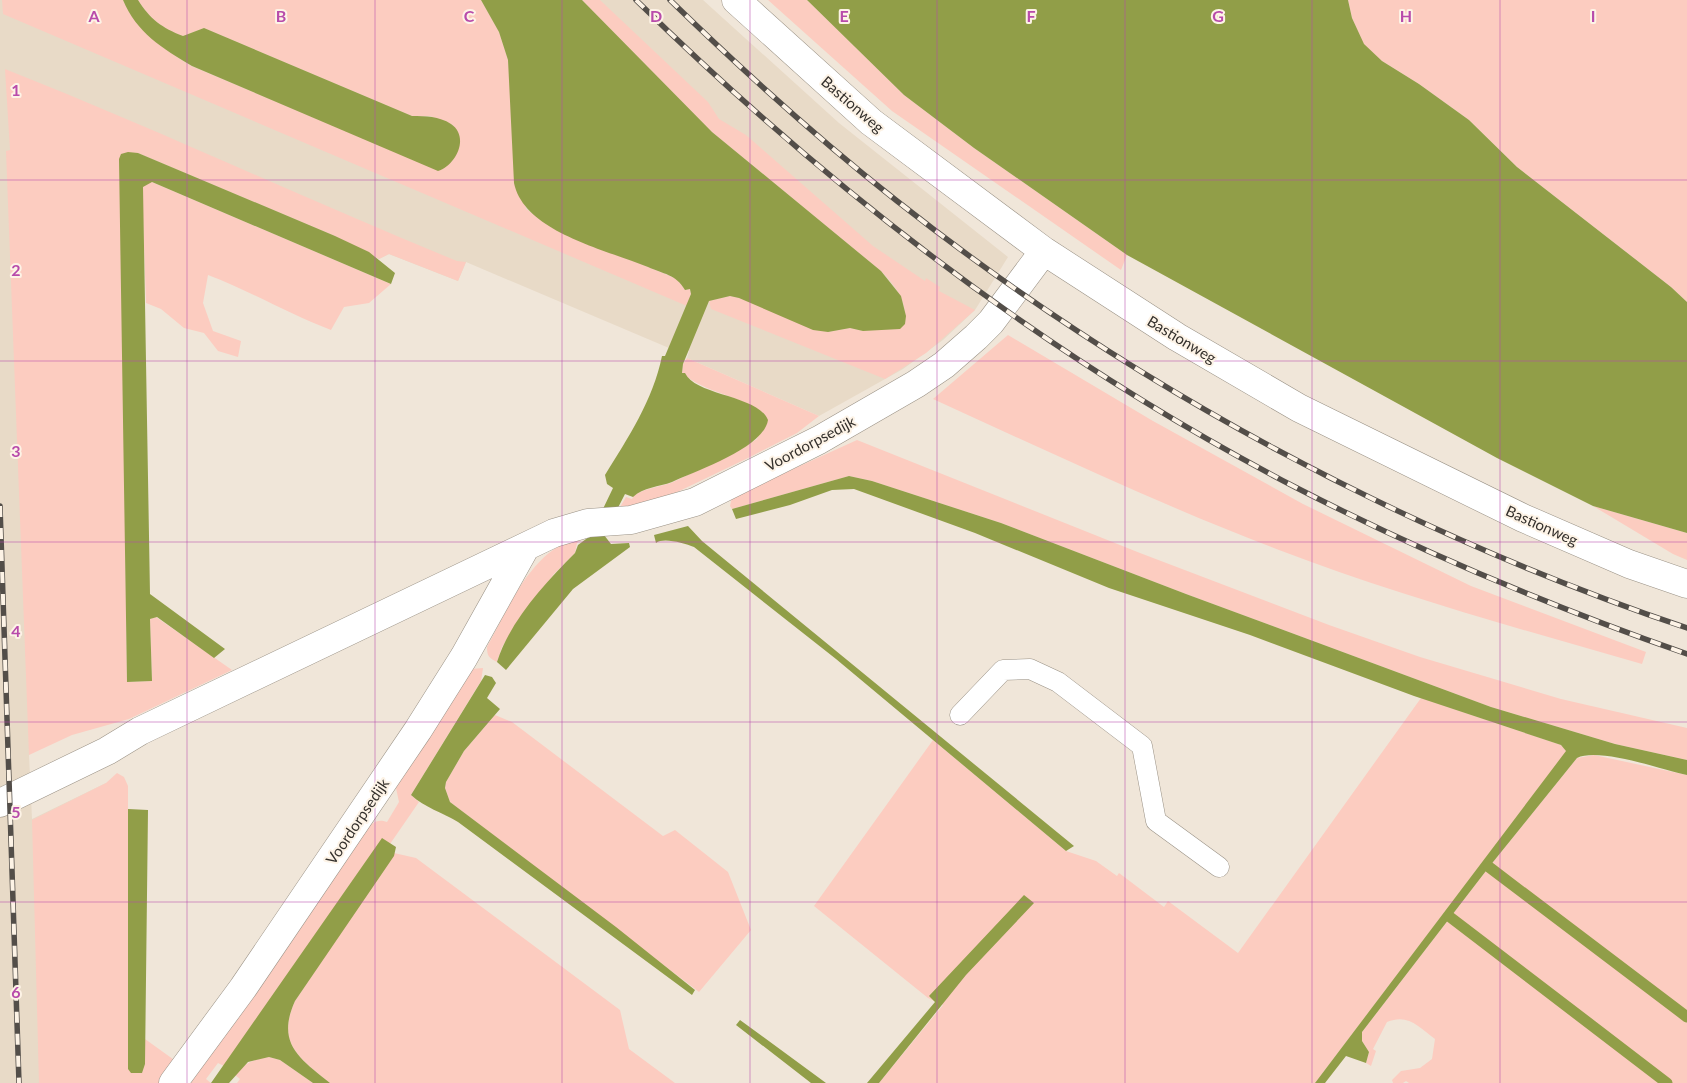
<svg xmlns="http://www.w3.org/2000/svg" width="1687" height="1083" viewBox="0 0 1687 1083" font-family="Lato,sans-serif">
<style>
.built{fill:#e8dac7}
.green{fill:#fcccc0}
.water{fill:#919e48}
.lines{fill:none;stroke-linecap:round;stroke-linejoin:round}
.stream{stroke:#919e48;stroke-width:11}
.service-casing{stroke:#9a9286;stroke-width:21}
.minor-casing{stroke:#9a9286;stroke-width:29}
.service{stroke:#fff;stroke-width:20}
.minor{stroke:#fff;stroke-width:28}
.rail-casing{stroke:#534e49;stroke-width:5.5}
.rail{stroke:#fdf3e6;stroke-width:4;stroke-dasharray:11;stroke-linecap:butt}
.grid{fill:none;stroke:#b84bab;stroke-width:1;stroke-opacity:0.55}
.labels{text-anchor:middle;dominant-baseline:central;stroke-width:4;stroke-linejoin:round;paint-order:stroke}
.street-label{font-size:15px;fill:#34302c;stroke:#fdf3e6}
.grid-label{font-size:16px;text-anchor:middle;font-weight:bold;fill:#b84bab;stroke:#fdf3e6;stroke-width:4;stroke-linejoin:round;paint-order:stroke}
</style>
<rect width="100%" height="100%" fill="#f0e6d9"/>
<path class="built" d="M 0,0 L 703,0 L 839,123 L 1008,257 L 975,310 L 943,340 L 903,369 L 819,416 L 687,358 L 689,351 L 671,343 L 669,348 L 466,262 L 458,281 L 389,254 L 379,259 L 369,252 L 138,153 L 29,755 L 32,819 L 106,783 L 128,809 L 128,1069 L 151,1083 L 0,1083 Z"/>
<path class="green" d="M 2,0 L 123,0 C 137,32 163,48 191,66 L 438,170 L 458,136 L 453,125 L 430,116 L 412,116 L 204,28 L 183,36 C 162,28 150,19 138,0 L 481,0 L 499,32 L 508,60 L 526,209 L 551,227 L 677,279 L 685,290 L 690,289 L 691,294 L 687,306 L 3,14 Z
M 582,0 L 600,0 L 708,102 L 719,119 L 746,135 L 873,246 L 925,281 L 926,278 L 940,287 L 939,291 L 975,310 L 926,353 L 885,379 L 711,309 L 709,301 L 730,296 L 739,298 L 828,332 L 850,328 L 863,331 L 905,324 C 908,302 896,286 881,271 L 712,132 Z
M 768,0 L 807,0 L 904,95 L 974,148 L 1127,255 L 1121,270 L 892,111 Z
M 1348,0 L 1687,0 L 1687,302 L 1671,287 L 1517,167 L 1469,120 L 1419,84 L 1382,61 L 1364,45 L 1352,18 Z
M 5,69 C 157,129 305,199 457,261 L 466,262 L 458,281 L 389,254 L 379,259 L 335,236 L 138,153 L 121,154 L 127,682 L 152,681 L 150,619 L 156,617 L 232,670 L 129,719 L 72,735 L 29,755 L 6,151 L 10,150 Z
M 148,182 L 152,182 L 391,284 L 369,303 L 344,307 L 331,330 C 289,314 250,291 208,275 L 203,303 L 213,331 L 241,341 L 238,357 L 218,351 L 204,333 L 184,328 L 161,309 L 146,303 L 142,187 Z
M 1008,335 L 1153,421 L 1303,504 L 1471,586 L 1646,652 L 1642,664 C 1520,629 1397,595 1279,550 C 1161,505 1047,451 933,399 Z
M 687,358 L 819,416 L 797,433 L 748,458 L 669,496 L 626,508 L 620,507 L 626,497 L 632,499 L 634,495 L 645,490 L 671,483 L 736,452 L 757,439 L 766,416 C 742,395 706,394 682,373 L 683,364 Z
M 857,440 L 1140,553 L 1329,625 L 1420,657 L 1561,699 L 1687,728 L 1687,760 L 1615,744 L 1491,707 L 1186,594 L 1001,523 L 872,481 L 849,476 L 732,509 L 730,506 L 732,497 Z
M 1593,506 L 1687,533 L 1687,560 L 1673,554 Z
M 584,537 L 577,543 L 575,553 L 554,574 L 519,620 L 502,647 L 497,662 C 489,658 487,656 487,647 C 509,607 533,545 584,537 Z
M 483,668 L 481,681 L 411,795 L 419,802 L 390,844 L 382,839 L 224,1066 L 218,1063 L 206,1079 L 211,1083 L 187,1083 L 367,828 C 374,822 378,819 387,822 L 399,802 L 396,788 L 471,669 Z
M 1421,698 L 1561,745 L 1567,751 L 1315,1083 L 879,1083 L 943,1005 L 928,998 L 814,906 L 933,740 L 1066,851 L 1096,861 L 1117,876 L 1119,873 L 1164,907 L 1168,901 L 1238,953 Z
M 495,715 L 512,722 L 663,836 L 675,830 L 728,872 L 751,930 L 699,992 L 450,802 L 445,788 L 446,782 L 464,751 Z
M 1594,755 L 1687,775 L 1687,1083 L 1409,1083 L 1406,1081 L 1403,1083 L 1393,1083 L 1392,1080 L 1401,1071 L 1420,1068 L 1432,1059 L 1435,1039 C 1419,1027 1408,1013 1387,1022 L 1373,1049 L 1376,1051 L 1371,1066 L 1366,1063 L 1369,1052 L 1362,1041 L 1362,1032 L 1489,867 L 1577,758 Z
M 117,773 L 124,777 L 128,786 L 128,1069 L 145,1051 L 145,1039 L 177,1062 L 160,1083 L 39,1083 L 32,820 L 106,783 Z
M 394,853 L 416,858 L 620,1010 L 629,1049 L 675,1083 L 330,1083 C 299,1058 276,1043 295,1001 Z
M 269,1057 L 280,1060 L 313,1083 L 237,1083 L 240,1079 L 235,1075 C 245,1063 253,1059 269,1057 Z"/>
<path class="water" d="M 123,0 L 138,0 C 150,19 162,28 183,36 L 204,28 L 412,116 C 425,116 439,116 451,124 C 470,137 456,165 438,171 L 192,66 C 163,49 136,32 123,0 Z
M 481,0 L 582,0 L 712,132 L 881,271 L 901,296 L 906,316 L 905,324 L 900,329 L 863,331 L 850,328 L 828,332 L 813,330 L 739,298 L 730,296 L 709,301 L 683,364 L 682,373 L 685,373 C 696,396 758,395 768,420 C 764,448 696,471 672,482 C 659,487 643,487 633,497 L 625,494 L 604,535 L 611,544 L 629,543 L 630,547 L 573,589 L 506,670 L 497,662 C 510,621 544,584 575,553 L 578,545 L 590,536 L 613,488 L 607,484 L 605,475 C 628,438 653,400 662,356 L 665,356 L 691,294 L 690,289 L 685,290 C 676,274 663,274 648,267 C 607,250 524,232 514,183 L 508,60 L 499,32 Z
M 807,0 L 1348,0 L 1352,18 L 1364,44 L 1382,61 L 1419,84 L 1469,120 L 1517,167 L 1671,287 L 1687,302 L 1687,533 L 1593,506 L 1497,458 L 1127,255 L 974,148 L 904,95 Z
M 128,152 L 138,153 L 335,236 L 369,252 L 395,273 L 391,284 L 152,182 L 143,187 L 150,594 L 225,649 L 214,658 L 157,617 L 150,619 L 152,681 L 127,682 L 119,159 L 121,154 Z
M 849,476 L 872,481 L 1001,523 L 1186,594 L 1491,707 L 1615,744 L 1687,760 L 1687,775 C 1663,770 1599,747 1577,758 L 1489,867 L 1362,1032 L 1362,1041 L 1369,1052 L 1366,1063 L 1346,1056 L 1325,1083 L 1315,1083 L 1566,751 L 1561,745 L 1414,696 L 1250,635 L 1109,588 L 975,533 L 854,489 L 832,490 L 790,505 L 736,519 L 732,509 Z
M 688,526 L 702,541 L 1074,846 L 1066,851 L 836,659 L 694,547 C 684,543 663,537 656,543 L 654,535 Z
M 485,675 L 492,677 L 496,683 L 487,698 L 500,709 L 464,751 L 446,782 L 445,788 L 450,802 L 616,927 L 695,990 L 692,995 L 458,822 C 442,812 425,808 411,795 Z
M 128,809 L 148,810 L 145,1064 L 142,1073 L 131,1073 L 128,1069 Z
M 382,838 L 396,847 L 394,856 L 295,1001 C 276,1043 299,1058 330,1083 L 313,1083 L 280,1060 L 269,1057 L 248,1062 L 229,1083 L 211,1083 Z
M 1024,895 L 1034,903 L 966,975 L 879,1083 L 867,1083 L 935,1002 L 929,996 Z
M 740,1020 L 826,1083 L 811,1083 L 736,1025 Z"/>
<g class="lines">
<path class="stream" d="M 1489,867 L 1687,1017
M 1450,917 L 1667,1083"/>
<defs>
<path id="service" d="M 960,715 L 1003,670 L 1030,669 L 1058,682 L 1142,746 L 1156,821 L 1219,867"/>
<path id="minor" d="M 736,0 L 871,122 L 1044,251 L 1177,337 L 1299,408 L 1523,518 L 1629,564 L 1687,584
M 0,803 L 107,751 L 140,731 L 554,533 L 588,523 L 631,520 L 695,502 L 819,440 L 916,384 L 944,365 L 976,337 L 991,322 L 1044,251
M 173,1083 L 243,988 L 418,730 L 464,657 L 525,548"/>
</defs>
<use href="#service" class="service-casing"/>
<use href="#minor" class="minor-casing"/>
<use href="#service" class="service"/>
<use href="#minor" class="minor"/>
<defs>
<path id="rail" d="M 636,0 C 832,192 1051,360 1295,487 C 1421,552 1553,607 1687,654
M 670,0 C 742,70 817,138 897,201 C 1133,387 1403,532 1687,628
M 0,506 L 19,1083"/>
</defs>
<use href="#rail" class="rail-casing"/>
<use href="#rail" class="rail"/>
</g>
<path class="grid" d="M 187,0 L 187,1083M 375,0 L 375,1083M 562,0 L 562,1083M 750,0 L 750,1083M 937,0 L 937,1083M 1125,0 L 1125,1083M 1312,0 L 1312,1083M 1500,0 L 1500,1083M 0,180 L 1687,180M 0,361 L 1687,361M 0,542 L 1687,542M 0,722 L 1687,722M 0,902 L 1687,902"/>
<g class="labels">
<g class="street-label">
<text transform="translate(853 104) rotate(41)">Bastionweg</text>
<text transform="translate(1182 339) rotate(31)">Bastionweg</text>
<text transform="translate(810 443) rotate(-28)">Voordorpsedijk</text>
<text transform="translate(1542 525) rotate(24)">Bastionweg</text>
<text transform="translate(357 821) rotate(-56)">Voordorpsedijk</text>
</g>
</g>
<g class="grid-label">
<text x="94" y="22">A</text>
<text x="281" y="22">B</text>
<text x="469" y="22">C</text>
<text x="656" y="22">D</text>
<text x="844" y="22">E</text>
<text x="1031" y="22">F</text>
<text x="1218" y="22">G</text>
<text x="1406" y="22">H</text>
<text x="1593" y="22">I</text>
<text x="16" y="96">1</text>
<text x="16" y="276">2</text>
<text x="16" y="457">3</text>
<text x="16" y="637">4</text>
<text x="16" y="818">5</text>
<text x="16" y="998">6</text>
</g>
</svg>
